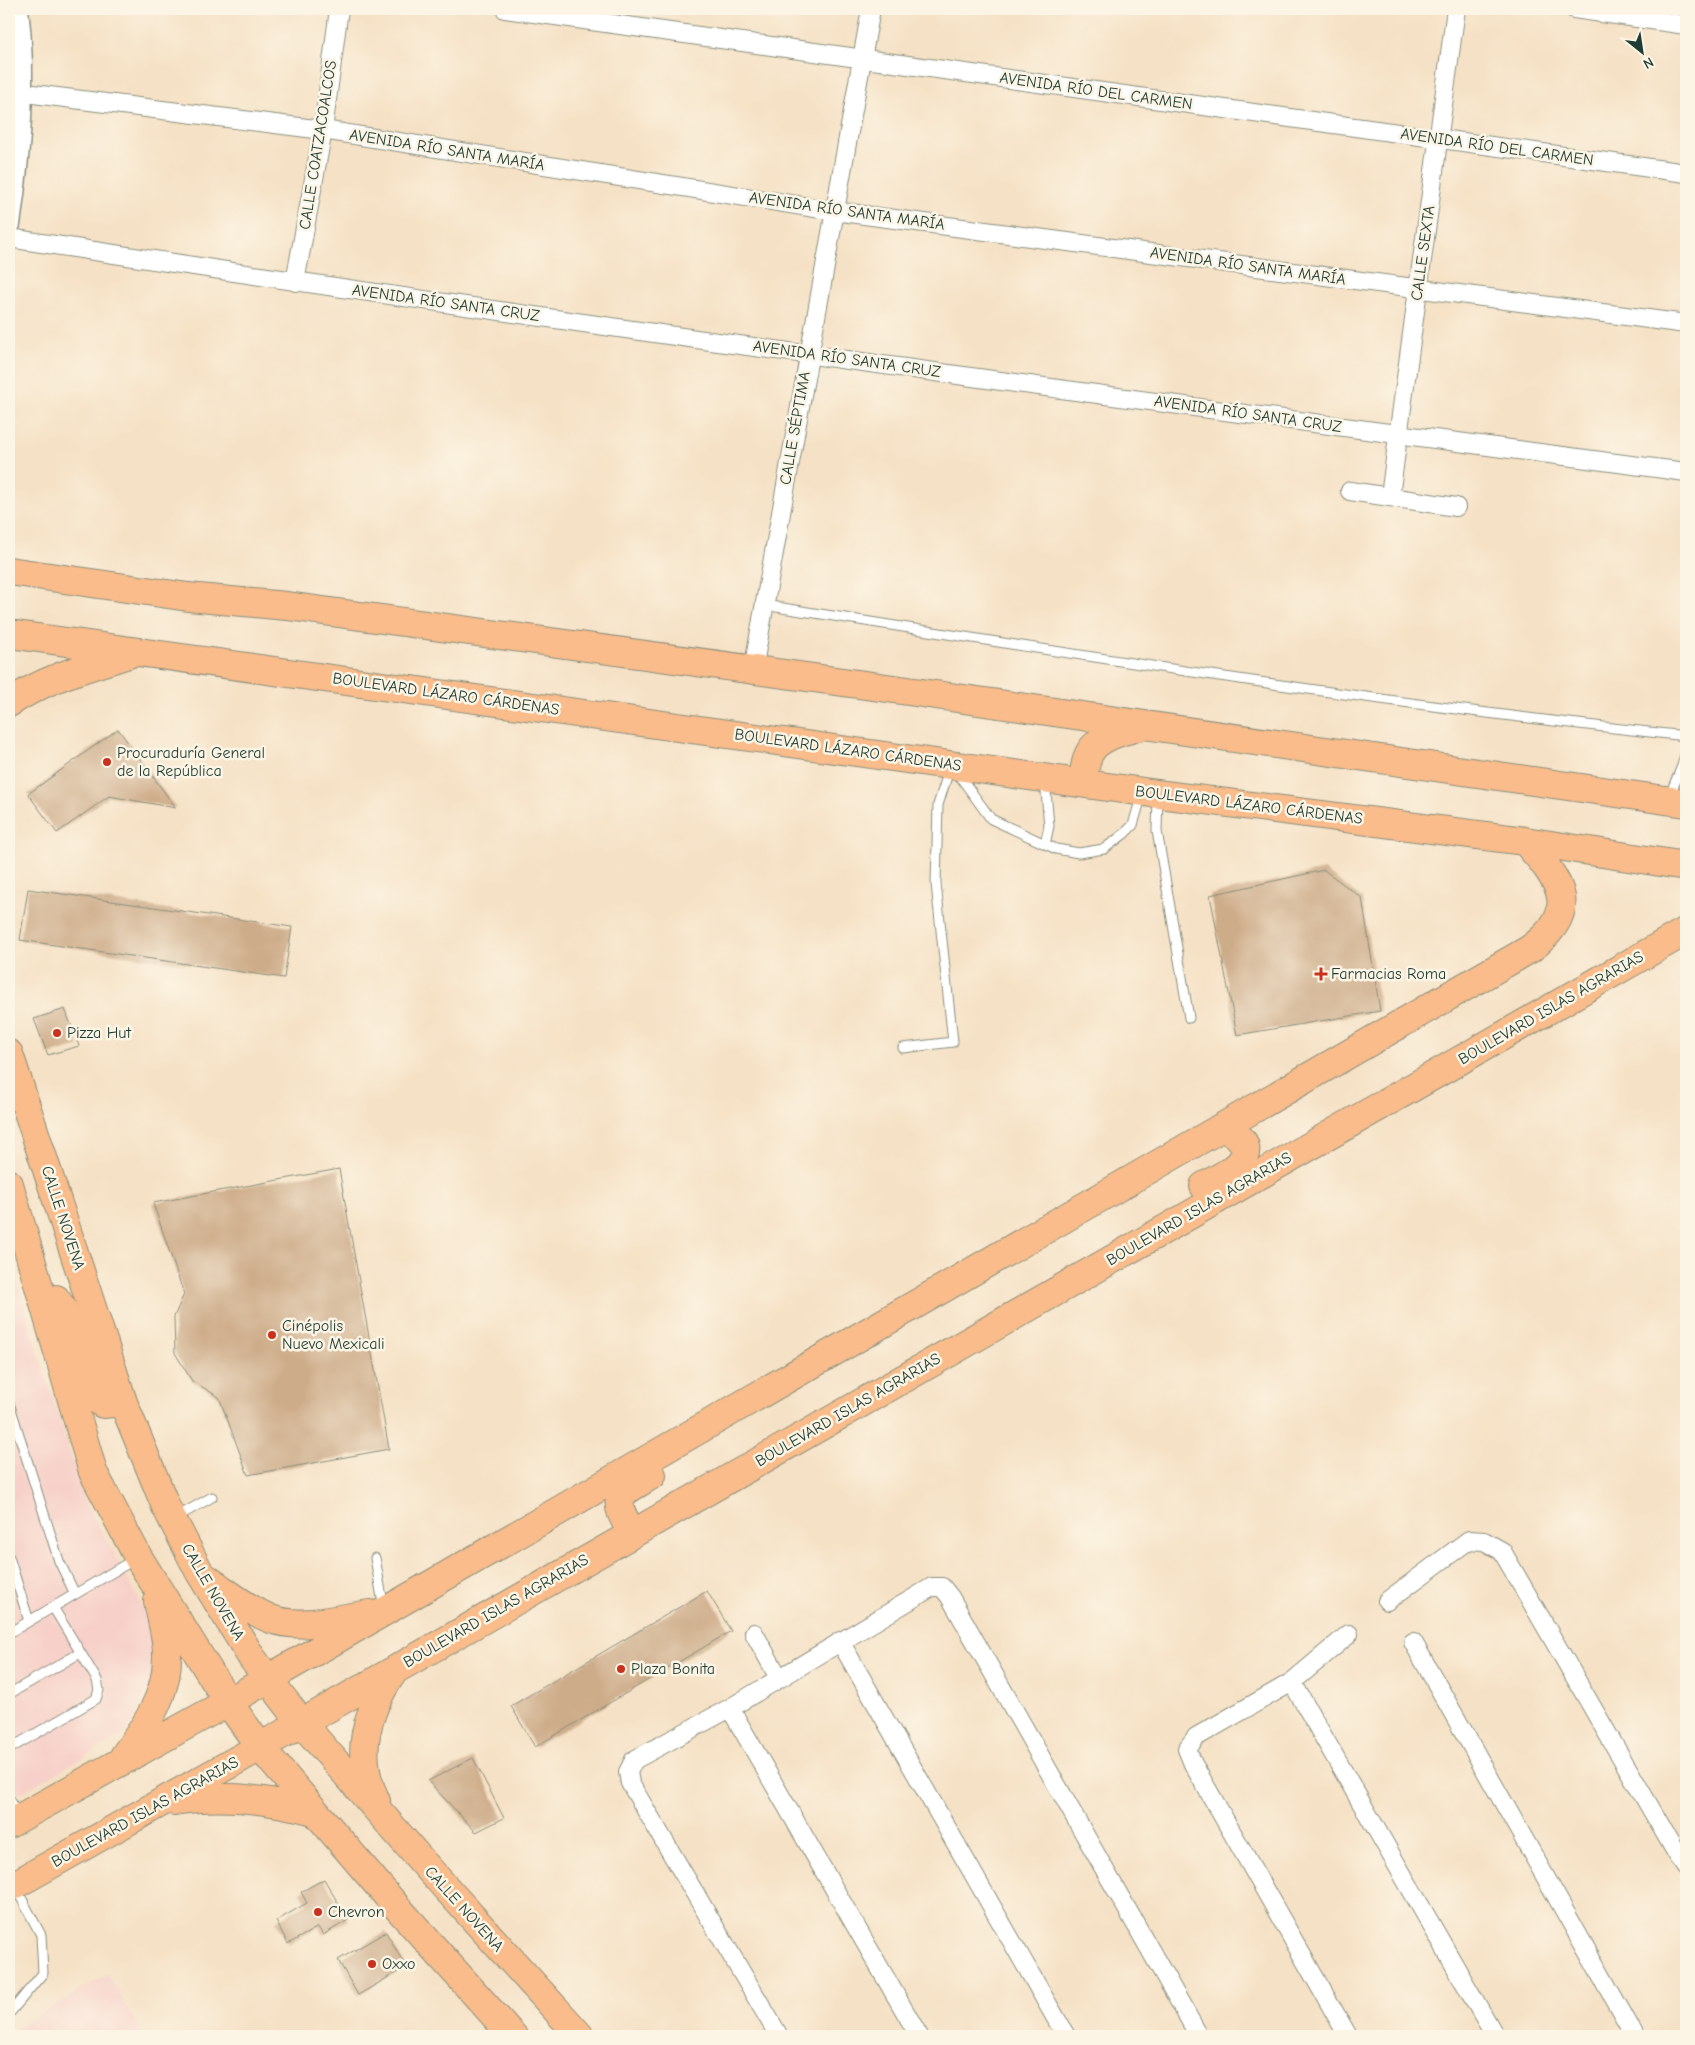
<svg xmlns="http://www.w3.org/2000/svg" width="1695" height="2045" viewBox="0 0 1695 2045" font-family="'Comic Neue',sans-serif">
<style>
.built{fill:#f7d1c9}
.building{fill:#cdac89}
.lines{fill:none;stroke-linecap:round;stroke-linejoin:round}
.service-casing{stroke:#8a8f7c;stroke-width:11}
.minor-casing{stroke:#8a8f7c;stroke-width:20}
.tertiary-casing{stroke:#8a8f7c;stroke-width:25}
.primary-casing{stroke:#8a8f7c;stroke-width:30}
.service{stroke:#fff;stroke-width:9}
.minor{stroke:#fff;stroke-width:18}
.tertiary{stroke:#fff;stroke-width:22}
.primary{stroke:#f9bc8a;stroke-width:28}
.poi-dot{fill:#c8321e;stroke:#fcf5e5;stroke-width:2}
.labels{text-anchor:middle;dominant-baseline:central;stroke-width:5;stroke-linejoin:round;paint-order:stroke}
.street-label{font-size:16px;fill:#1f3d34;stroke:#fcf5e5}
.poi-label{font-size:16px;fill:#1f3d34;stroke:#fcf5e5;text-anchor:start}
</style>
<rect width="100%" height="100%" fill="#fcf5e5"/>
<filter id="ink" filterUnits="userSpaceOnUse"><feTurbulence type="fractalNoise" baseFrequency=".02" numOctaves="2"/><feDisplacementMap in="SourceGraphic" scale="10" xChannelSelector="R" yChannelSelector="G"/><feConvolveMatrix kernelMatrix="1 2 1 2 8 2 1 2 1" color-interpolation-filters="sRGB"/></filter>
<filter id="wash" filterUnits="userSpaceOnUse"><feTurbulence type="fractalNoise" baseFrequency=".0096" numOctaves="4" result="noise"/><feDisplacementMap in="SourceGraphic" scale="20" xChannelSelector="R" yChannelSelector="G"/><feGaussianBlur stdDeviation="1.12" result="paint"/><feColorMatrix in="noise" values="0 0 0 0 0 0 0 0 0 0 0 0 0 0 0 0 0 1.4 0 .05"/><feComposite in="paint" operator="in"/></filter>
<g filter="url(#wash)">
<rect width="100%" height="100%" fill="#f5e1c5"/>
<path class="built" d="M 9,1252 L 32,1334 L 87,1505 L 147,1614 L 160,1671 L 127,1732 L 9,1800 Z
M 108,1974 L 143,2036 L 9,2036 L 9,2033 Z"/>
<g id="blocks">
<path class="building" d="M 118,729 L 176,808 L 109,796 L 57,833 L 28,794 Z
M 1324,870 L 1362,898 L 1380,1011 L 1237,1035 L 1210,895 Z
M 28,889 L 292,927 L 284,978 L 20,940 Z
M 65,1009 L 79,1046 L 48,1055 L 34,1019 Z
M 339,1169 L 389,1449 L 248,1475 L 219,1397 L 192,1381 L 175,1353 L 174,1317 L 184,1294 L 153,1203 Z
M 707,1591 L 731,1631 L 535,1747 L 511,1706 Z
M 473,1758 L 504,1818 L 476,1832 L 428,1781 Z
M 324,1879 L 348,1920 L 323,1935 L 318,1927 L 288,1944 L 276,1921 L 307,1903 L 301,1892 Z
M 386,1932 L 406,1967 L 358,1995 L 338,1960 Z"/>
</g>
</g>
<g filter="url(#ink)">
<use href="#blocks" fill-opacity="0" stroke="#8a8f7c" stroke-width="1"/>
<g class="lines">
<defs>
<path id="service" d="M 764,605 C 1071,654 1378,704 1686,736
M 956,771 L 991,819 L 1056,849 L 1079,853 L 1104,849 L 1124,834 L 1133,825 L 1142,794
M 1158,797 L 1157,831 L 1189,1018
M 1669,797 L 1682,766 L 1686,751
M 1045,844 L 1049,826 L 1045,780
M 903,1048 L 953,1042 L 936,884 L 938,805 L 950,767
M 9,1403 L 59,1561 L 75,1594
M 175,1518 L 212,1497
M 9,1557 L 29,1621
M 375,1558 L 384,1609
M 9,1633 L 135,1559
M 9,1694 L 80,1653
M 9,1749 L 96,1699 L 99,1690 L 97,1680 L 53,1607
M 9,1799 L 19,1815
M 9,2014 L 43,1973 L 41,1935 L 16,1888"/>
<path id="minor" d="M 505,9 L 1686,173
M 1574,9 L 1686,25
M 9,91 L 323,130 L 834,211 L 1686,324
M 9,238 C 567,324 1126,399 1686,472
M 295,282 L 323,130 L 339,9
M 1350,491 L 1456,507
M 1390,496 L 1456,9
M 753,670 L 871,9
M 1387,1601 L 1469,1540 L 1484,1541 L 1502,1551 L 1677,1854 L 1686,1867
M 754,1633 L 779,1678
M 840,1641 L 1066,2036
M 1413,1642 L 1635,2036
M 1292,1682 L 1495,2036
M 730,1708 L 919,2036
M 779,2036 L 630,1783 L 628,1772 L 634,1760 L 730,1708 L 932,1587 L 942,1587 L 950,1597 L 1199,2036
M 1348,2036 L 1193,1764 L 1187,1749 L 1196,1737 L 1292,1682 L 1349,1634"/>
<path id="tertiary" d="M 9,224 C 19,154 26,80 17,9"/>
<path id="primary" d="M 9,571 L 188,597 L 287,606 L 887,688 L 1686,803
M 9,634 L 1158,794 L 1525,841 L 1686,866
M 9,703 C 46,678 87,667 129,654
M 1082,783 C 1084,774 1085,764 1088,756 C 1096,736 1124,731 1142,726
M 9,1054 L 123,1402 L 166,1507 L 200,1573 L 252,1658 L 301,1722 L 427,1867 L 580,2036
M 9,1184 L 93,1472 L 138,1557 L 228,1702 L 260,1747 L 396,1906 L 513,2036
M 1204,1186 C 1213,1181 1223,1176 1232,1170 C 1256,1153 1245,1134 1220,1128
M 56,1299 L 63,1309 L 92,1396 L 103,1404 L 123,1402
M 632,1533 C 610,1495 617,1496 652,1475
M 206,1578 C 227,1592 248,1610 271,1619 C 301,1630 340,1618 370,1614
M 124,1756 C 145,1727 167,1696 167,1658 C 168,1639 161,1619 158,1601
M 174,1801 C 222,1793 268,1799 314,1811
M 376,1801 C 353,1755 366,1711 394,1671
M 9,1824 L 228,1702 L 1530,949 C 1582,910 1562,883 1525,841
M 9,1888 L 260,1747 L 1686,931"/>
</defs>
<use href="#service" class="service-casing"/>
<use href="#minor" class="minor-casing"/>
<use href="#tertiary" class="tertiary-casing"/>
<use href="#primary" class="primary-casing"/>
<use href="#service" class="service"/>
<use href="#minor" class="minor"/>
<use href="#tertiary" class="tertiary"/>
<use href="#primary" class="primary"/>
</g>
</g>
<g class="poi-dot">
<circle cx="107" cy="762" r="5"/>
<path d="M1318.5 966.5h5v5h5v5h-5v5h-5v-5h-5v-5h5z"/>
<circle cx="57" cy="1033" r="5"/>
<circle cx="272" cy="1335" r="5"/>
<circle cx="621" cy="1669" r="5"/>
<circle cx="318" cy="1912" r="5"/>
<circle cx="372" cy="1964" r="5"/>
</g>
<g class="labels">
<g class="street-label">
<text transform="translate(1096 91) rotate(8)">AVENIDA RÍO DEL CARMEN</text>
<text transform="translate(318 145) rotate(-81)">CALLE COATZACOALCOS</text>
<text transform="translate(1497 147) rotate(8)">AVENIDA RÍO DEL CARMEN</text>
<text transform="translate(447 150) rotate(9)">AVENIDA RÍO SANTA MARÍA</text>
<text transform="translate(847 211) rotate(8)">AVENIDA RÍO SANTA MARÍA</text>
<text transform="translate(1423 253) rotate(-82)">CALLE SEXTA</text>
<text transform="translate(1248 266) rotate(8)">AVENIDA RÍO SANTA MARÍA</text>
<text transform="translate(446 303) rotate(8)">AVENIDA RÍO SANTA CRUZ</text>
<text transform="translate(847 359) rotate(8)">AVENIDA RÍO SANTA CRUZ</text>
<text transform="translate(1248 414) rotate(8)">AVENIDA RÍO SANTA CRUZ</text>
<text transform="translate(795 428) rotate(-80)">CALLE SÉPTIMA</text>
<text transform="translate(446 694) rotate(8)">BOULEVARD LÁZARO CÁRDENAS</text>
<text transform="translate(848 750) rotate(8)">BOULEVARD LÁZARO CÁRDENAS</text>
<text transform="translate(1249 805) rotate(7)">BOULEVARD LÁZARO CÁRDENAS</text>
<text transform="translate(1551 1008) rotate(-30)">BOULEVARD ISLAS AGRARIAS</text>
<text transform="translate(1199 1209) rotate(-30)">BOULEVARD ISLAS AGRARIAS</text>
<text transform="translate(63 1218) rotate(72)">CALLE NOVENA</text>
<text transform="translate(848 1410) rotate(-30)">BOULEVARD ISLAS AGRARIAS</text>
<text transform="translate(213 1592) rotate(60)">CALLE NOVENA</text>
<text transform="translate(496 1611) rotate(-30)">BOULEVARD ISLAS AGRARIAS</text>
<text transform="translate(145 1812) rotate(-29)">BOULEVARD ISLAS AGRARIAS</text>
<text transform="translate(464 1909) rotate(48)">CALLE NOVENA</text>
</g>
<g class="poi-label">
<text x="117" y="753">Procuraduría General<tspan x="117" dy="18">de la República</tspan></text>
<text x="1331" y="974">Farmacias Roma</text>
<text x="67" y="1033">Pizza Hut</text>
<text x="282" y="1326">Cinépolis<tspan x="282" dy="18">Nuevo Mexicali</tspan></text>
<text x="631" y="1669">Plaza Bonita</text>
<text x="328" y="1912">Chevron</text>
<text x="382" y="1964">Oxxo</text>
</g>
</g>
<rect width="1695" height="2045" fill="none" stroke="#fcf5e5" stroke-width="30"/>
<g transform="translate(1642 52) rotate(150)" stroke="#fcf5e5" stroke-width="4" paint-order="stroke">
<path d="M0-4L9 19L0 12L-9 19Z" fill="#1f3d34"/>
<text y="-8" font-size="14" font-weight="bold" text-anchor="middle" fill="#1f3d34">N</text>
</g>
</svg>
